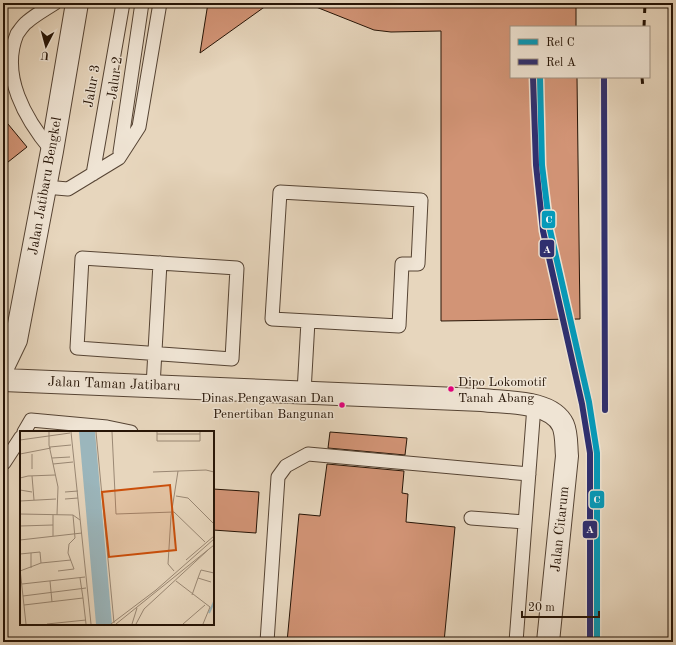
<svg xmlns="http://www.w3.org/2000/svg" width="676" height="645" viewBox="0 0 676 645" font-family="'Old Standard TT',serif">
<style>
.building{fill:#d29476;stroke:#261406}
.lines{fill:none;stroke-linecap:round;stroke-linejoin:round}
.service-casing{stroke:#564434;stroke-width:15}
.tertiary-casing{stroke:#564434;stroke-width:24}
.service{stroke:#efe4d4;stroke-width:13}
.tertiary{stroke:#efe4d4;stroke-width:22}
.rail{stroke:#261406;stroke-width:3;stroke-dasharray:7 7;stroke-linecap:butt}
.rail-1-casing{stroke:#efe4d4;stroke-width:9}
.rail-2-casing{stroke:#efe4d4;stroke-width:9}
.rail-1{stroke:#049aba;stroke-width:6}
.rail-2{stroke:#2e2f70;stroke-width:6}
.bus-dot{fill:#e5007d;stroke:#efe4d4;stroke-width:1.5}
.labels{text-anchor:middle;dominant-baseline:central;stroke-width:3;stroke-linejoin:round;paint-order:stroke}
.bus-label{font-size:13px;fill:#261406;stroke:#efe4d4;text-anchor:start}
.street-label{font-size:14px;fill:#261406;stroke:#efe4d4}
.inset-river{fill:none;stroke:#9bb6bc;stroke-width:2}
.inset-road{fill:none;stroke:#9a8874;stroke-width:1}
.view{fill:#cb4f0b;fill-opacity:0.15;stroke:#cb4f0b;stroke-width:2}
.inset-edge{fill:none;stroke:#261406;stroke-width:2}
.line-badge{stroke:#efe4d4;stroke-width:1.5}
.badge-label{font-size:11px;text-anchor:middle;font-weight:bold;fill:#fff}
</style>
<rect width="100%" height="100%" fill="#e7d6bd"/>
<filter id="stains"><feTurbulence type="fractalNoise" baseFrequency=".005" numOctaves="4"/><feColorMatrix values="0 0 0 0 .2 0 0 0 0 .09 0 0 0 0 .02 0 0 0 .5 -.17"/></filter>
<radialGradient id="worn" r=".72"><stop offset=".6" stop-color="#630" stop-opacity="0"/><stop offset="1" stop-color="#630" stop-opacity=".3"/></radialGradient>
<path class="building" d="M 208,3 L 270,3 L 200,53 Z
M 306,3 L 576,3 L 576,27 L 511,27 L 511,77 L 577,77 L 580,319 L 441,321 L 441,31 L 391,32 L 374,30 Z
M 3,118 L 27,147 L 3,166 Z
M 330,432 L 407,438 L 405,455 L 328,448 Z
M 327,464 L 404,471 L 402,493 L 408,494 L 406,522 L 455,527 L 444,642 L 287,642 L 299,514 L 320,516 Z
M 213,489 L 259,492 L 256,533 L 213,530 Z"/>
<g class="lines">
<defs>
<path id="service" d="M 52,151 C 25,119 0,75 17,34 C 20,30 23,25 27,22 C 35,15 46,9 55,3
M 120,152 L 142,3
M 93,174 L 123,3
M 45,187 L 68,189 L 119,158 L 139,127 L 160,3
M 280,192 L 421,200 L 418,264 L 402,264 L 399,326 L 272,319 Z
M 82,258 L 237,268 L 232,359 L 77,348 Z
M 153,386 L 160,263
M 304,392 L 308,321
M 24,432 L 31,420 L 107,427 L 131,432
M 4,463 L 21,437
M 471,518 L 525,522
M 267,642 L 278,477 L 286,466 L 308,454 L 529,474
M 516,642 L 534,406"/>
<path id="tertiary" d="M 3,367 L 16,340 L 52,151 L 77,3
M 3,380 L 482,400 C 506,403 551,400 563,425 C 567,434 566,446 567,456 L 548,642"/>
</defs>
<use href="#service" class="service-casing"/>
<use href="#tertiary" class="tertiary-casing"/>
<use href="#service" class="service"/>
<use href="#tertiary" class="tertiary"/>
<path class="rail" d="M 644,27 L 645,3
M 642,77 L 643,89"/>
<defs>
<path id="rail-1" d="M 540,77 L 542,165 L 550,230 L 589,402 L 597,453 L 597,642"/>
<path id="rail-2" d="M 533,77 L 536,165 L 543,231 L 582,404 L 590,453 L 590,642
M 604,77 L 605,410"/>
</defs>
<use href="#rail-1" class="rail-1-casing"/>
<use href="#rail-2" class="rail-2-casing"/>
<use href="#rail-1" class="rail-1"/>
<use href="#rail-2" class="rail-2"/>
</g>
<g class="bus-dot">
<circle cx="451" cy="389" r="3.5"/>
<circle cx="342" cy="405" r="3.5"/>
</g>
<g class="labels">
<g class="bus-label">
<text x="458" y="382">Dipo Lokomotif<tspan x="458" dy="16">Tanah Abang</tspan></text>
<text x="334" y="398" text-anchor="end">Dinas Pengawasan Dan<tspan x="334" dy="16">Penertiban Bangunan</tspan></text>
</g>
<g class="street-label">
<text transform="translate(115 78) rotate(-82)">Jalur 2</text>
<text transform="translate(92 86) rotate(-80)">Jalur 3</text>
<text transform="translate(45 186) rotate(-80)">Jalan Jatibaru Bengkel</text>
<text transform="translate(114 384) rotate(2)">Jalan Taman Jatibaru</text>
<text transform="translate(560 529) rotate(-84)">Jalan Citarum</text>
</g>
</g>
<g transform="translate(20 431)">
<rect width="194" height="194" fill="#e7d6bd"/>
<path d="M 59,1 L 75,1 L 92,193 L 76,193 Z" fill="#9bb6bc"/>
<path class="inset-river" d="M 189,182 L 194,171"/>
<path class="inset-road" d="M 29,1 L 29,14 L 38,56 L 37,84M 51,1 L 71,193M 76,1 L 94,192M 92,1 L 96,83 L 154,81 L 185,111M 137,1 L 137,10 L 180,10 L 180,1M 137,3 L 180,3M 0,9 L 50,2M 30,16 L 51,14M 0,23 L 31,17M 12,23 L 12,38M 32,27 L 50,26M 33,33 L 53,31M 133,41 L 186,39 L 194,41M 12,45 L 14,69M 0,47 L 8,45 L 35,44M 0,59 L 12,61M 45,61 L 58,60M 156,65 L 168,67 L 194,93M 45,68 L 58,67M 0,70 L 36,68M 0,83 L 53,84 L 60,89M 33,84 L 33,105M 53,84 L 55,107 L 49,113 L 48,122 L 54,138M 0,95 L 33,94M 0,109 L 62,102M 11,122 L 11,137M 0,123 L 20,121 L 21,132M 166,129 L 194,105M 0,138 L 6,193M 0,140 L 21,132 L 51,129M 38,140 L 54,138M 154,140 L 148,133 L 151,85 L 158,40M 60,147 L 63,167M 178,147 L 181,139 L 194,142M 30,150 L 32,171M 156,150 L 190,176 L 183,193M 2,153 L 65,146M 172,164 L 178,147 L 191,151M 3,165 L 66,157M 4,174 L 63,167 L 66,193M 27,193 L 66,189M 91,193 L 136,159 L 194,108M 96,193 L 194,114M 112,193 L 117,177M 116,193 L 124,178 L 188,119M 163,193 L 185,174"/>
<path class="view" d="M 150,54 L 156,119 L 89,126 L 82,61 Z"/>
<rect width="194" height="194" class="inset-edge"/>
</g>
<g class="line-badge">
<rect x="541" y="210" width="15" height="19" rx="4" fill="#049aba"/>
<rect x="539" y="239" width="16" height="19" rx="4" fill="#2e2f70"/>
<rect x="589" y="490" width="16" height="19" rx="4" fill="#049aba"/>
<rect x="582" y="520" width="16" height="19" rx="4" fill="#2e2f70"/>
</g>
<g class="badge-label">
<text x="549" y="223">C</text>
<text x="547" y="253">A</text>
<text x="597" y="503">C</text>
<text x="590" y="533">A</text>
</g>
<rect width="676" height="645" fill="none" stroke="#e7d6bd" stroke-width="16"/>
<rect x="4" y="4" width="668" height="637" fill="none" stroke="#261406" stroke-width="2"/>
<rect x="8" y="8" width="660" height="629" fill="none" stroke="#261406"/>
<rect x="510" y="26" width="140" height="52" fill="#efe4d4" stroke="#9f9182"/>
<rect x="518" y="39" width="20" height="6" fill="#049aba" stroke="#9f9182"/>
<text x="546" y="46" font-size="12" fill="#261406">Rel C</text>
<rect x="518" y="59" width="20" height="6" fill="#2e2f70" stroke="#9f9182"/>
<text x="546" y="66" font-size="12" fill="#261406">Rel A</text>
<g transform="translate(46 46) rotate(186)" stroke="#efe4d4" stroke-width="3" paint-order="stroke">
<path d="M0-3L7 15L0 10L-7 15Z" fill="#261406"/>
<text y="-6" font-size="11" font-weight="bold" text-anchor="middle" fill="#261406">U</text>
</g>
<path d="M522 611v6h77v-6" fill="none" stroke="#261406" stroke-width="2"/>
<text x="528" y="611" font-size="12" fill="#261406" stroke="#efe4d4" stroke-width="3" paint-order="stroke">20 m</text>
<rect width="100%" height="100%" filter="url(#stains)"/>
<rect width="100%" height="100%" fill="url(#worn)"/>
</svg>
